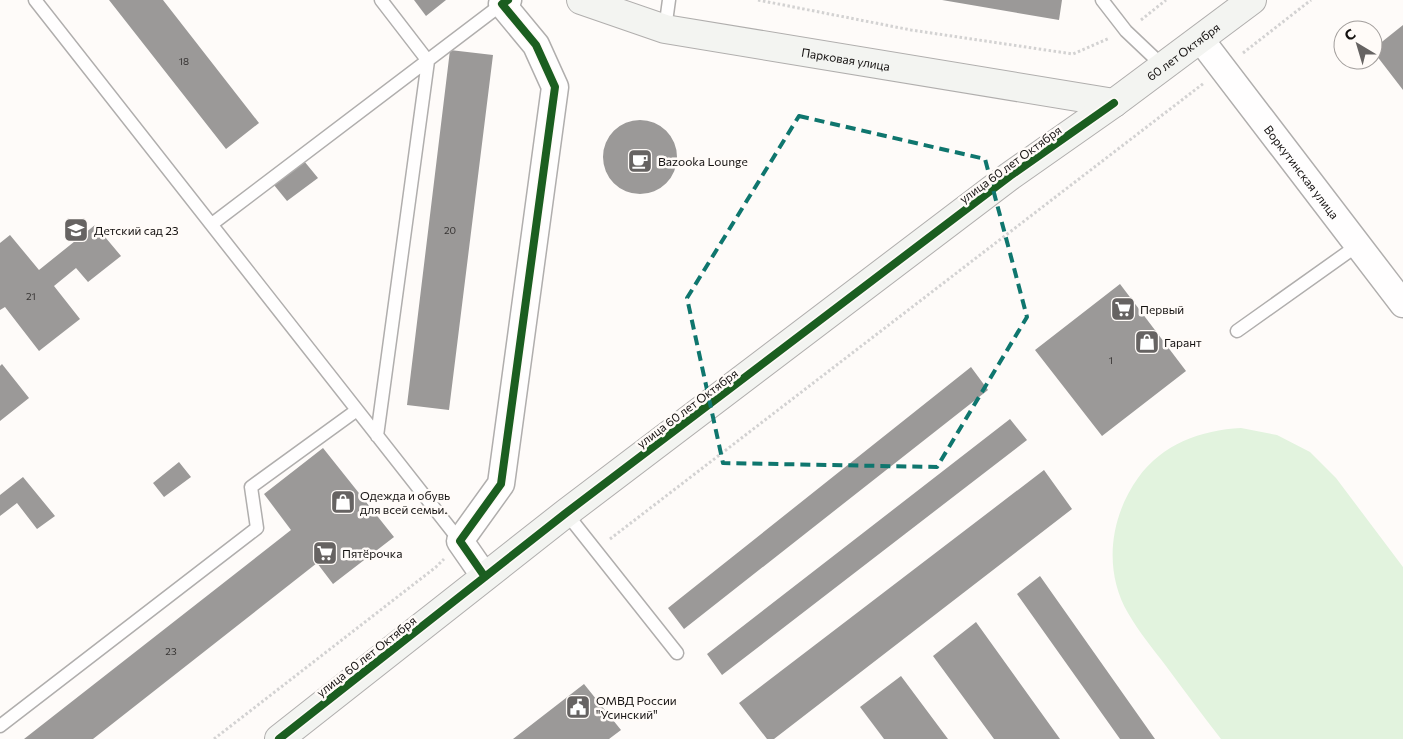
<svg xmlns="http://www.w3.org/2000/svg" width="1403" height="739" viewBox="0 0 1403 739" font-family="Commissioner,sans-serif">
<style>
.green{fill:#e2f3de}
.building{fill:#9b9998}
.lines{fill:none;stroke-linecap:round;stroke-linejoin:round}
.lane-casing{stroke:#b0aead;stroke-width:15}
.street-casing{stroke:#b0aead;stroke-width:29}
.secondary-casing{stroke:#b0aead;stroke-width:30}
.path{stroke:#d3d2d2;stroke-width:3;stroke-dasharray:2.5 2.5;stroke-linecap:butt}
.lane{stroke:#fffefe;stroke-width:12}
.street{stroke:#fffefe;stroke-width:26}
.secondary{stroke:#f3f4f1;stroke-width:28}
.cycleway-casing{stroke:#fffbf8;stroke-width:11}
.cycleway{stroke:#1b5e20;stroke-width:8}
.marked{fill:none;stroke:#0f766e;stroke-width:4;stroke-dasharray:10 6;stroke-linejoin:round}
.labels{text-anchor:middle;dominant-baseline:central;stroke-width:5;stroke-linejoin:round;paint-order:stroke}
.number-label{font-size:10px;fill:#363332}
.street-label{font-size:12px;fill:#141110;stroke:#fffbf8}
.poi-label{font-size:12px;fill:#141110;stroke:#fffbf8;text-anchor:start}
</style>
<rect width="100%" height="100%" fill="#fefbf9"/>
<path class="green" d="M 1241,428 L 1277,435 L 1310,452 L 1336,478 L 1403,567 L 1403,739 L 1221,739 C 1202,715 1184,690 1166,666 C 1153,649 1139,632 1128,613 C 1103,570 1110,517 1138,478 C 1162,444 1201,430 1241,428 Z"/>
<path class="building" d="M 109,0 L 163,0 L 259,123 L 226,149 Z
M 414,0 L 446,0 L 426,16 Z
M 942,0 L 1062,0 L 1059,20 Z
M 1403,25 L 1403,90 L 1373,51 L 1373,49 Z
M 450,50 L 493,55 L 449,410 L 407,405 Z
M603 157a37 37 0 1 1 74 0a37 37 0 1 1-74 0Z
M 304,161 L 318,178 L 287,201 L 274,185 Z
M 95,225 L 121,256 L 88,282 L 76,268 L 54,286 L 80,319 L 39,351 L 5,307 L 0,310 L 0,243 L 10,235 L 39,270 Z
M 1120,284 L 1186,371 L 1102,436 L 1035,350 Z
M 2,364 L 29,398 L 0,421 L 0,366 Z
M 971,367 L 988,390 L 684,629 L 668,608 Z
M 1010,419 L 1027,440 L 722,675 L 707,654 Z
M 323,448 L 394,537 L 333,584 L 317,563 L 93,739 L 24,739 L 291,530 L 264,494 Z
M 179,462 L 191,477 L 164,497 L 153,483 Z
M 1044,470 L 1072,509 L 774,739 L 767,739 L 739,703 Z
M 23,477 L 55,516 L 37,529 L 17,503 L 0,516 L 0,495 Z
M 1040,576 L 1155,739 L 1120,739 L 1017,594 Z
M 976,622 L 1060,739 L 994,739 L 933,656 Z
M 901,676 L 948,739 L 884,739 L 860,707 Z
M 584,684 L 621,730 L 609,739 L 513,739 Z"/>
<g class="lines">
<defs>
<path id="lane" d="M 35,0 L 460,541
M 1102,0 L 1126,31 L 1164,67
M 665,29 L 669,0
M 212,224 L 502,4
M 1237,331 L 1358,245
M 377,436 L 428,61 L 381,0
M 566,513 L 677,653
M 0,726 L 257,528 L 251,487 L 357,410"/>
<g id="street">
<path id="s1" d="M 1201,40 L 1403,304"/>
<path d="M 485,577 L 460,541 L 501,484 L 555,87 L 536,45 L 502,4 L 508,0"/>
</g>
<g id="secondary">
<path id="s2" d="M 581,0 L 665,29 L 1114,103"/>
<path id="s3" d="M 279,739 L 566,513 L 1010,176 L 1114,103 L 1252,0"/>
</g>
</defs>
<use href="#lane" class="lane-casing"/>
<use href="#street" class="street-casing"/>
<use href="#secondary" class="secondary-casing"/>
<path class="path" d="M 758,0 L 911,30 L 1073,54 L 1110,38
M 1141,20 L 1166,0
M 1243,53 L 1311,0
M 610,539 L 1204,83
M 214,739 L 436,567 L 444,559"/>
<use href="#lane" class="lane"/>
<use href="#street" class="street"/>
<use href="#secondary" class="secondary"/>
<defs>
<path id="cycleway" d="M 485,577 L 460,541 L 501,484 L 555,87 L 536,45 L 502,4 L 508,0
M 279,739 L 566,513 L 1010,176 L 1114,103"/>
</defs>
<use href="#cycleway" class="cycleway-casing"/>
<use href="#cycleway" class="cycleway"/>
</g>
<path class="marked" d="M 799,116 L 985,159 L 1027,317 L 937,467 L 723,463 L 687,298 Z"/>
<defs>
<symbol id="cafe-square" viewBox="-11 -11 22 22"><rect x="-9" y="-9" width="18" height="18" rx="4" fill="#666362" stroke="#fffbf8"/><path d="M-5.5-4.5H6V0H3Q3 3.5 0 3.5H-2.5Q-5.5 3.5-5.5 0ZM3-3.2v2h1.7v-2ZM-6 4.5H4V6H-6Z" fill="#fff"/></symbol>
<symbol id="school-square" viewBox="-11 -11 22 22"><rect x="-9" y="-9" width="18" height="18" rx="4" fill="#666362" stroke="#fffbf8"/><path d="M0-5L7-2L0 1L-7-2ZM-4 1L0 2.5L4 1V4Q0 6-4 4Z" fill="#fff"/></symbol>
<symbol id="supermarket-square" viewBox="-11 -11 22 22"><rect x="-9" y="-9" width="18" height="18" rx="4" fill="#666362" stroke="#fffbf8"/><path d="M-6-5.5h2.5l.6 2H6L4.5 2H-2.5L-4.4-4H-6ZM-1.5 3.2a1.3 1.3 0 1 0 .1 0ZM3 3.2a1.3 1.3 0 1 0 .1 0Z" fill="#fff"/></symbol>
<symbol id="shop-square" viewBox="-11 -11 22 22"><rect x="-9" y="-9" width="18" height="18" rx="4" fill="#666362" stroke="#fffbf8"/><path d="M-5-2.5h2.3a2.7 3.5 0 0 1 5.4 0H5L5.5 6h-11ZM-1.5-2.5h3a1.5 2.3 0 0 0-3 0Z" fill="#fff"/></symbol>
<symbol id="civic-square" viewBox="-11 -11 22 22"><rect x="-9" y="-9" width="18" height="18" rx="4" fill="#666362" stroke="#fffbf8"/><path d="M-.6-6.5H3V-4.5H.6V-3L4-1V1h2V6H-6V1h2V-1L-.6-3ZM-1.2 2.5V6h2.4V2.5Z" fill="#fff"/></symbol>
</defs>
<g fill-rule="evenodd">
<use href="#cafe-square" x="626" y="147" width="28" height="28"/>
<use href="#school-square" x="62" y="216" width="28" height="28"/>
<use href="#supermarket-square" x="1109" y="295" width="28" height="28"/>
<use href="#shop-square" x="1133" y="328" width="28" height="28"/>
<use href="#shop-square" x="329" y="488" width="28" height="28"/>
<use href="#supermarket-square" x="311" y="539" width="28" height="28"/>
<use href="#civic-square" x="564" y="693" width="28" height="28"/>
</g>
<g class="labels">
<g class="number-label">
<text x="184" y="61">18</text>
<text x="450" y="230">20</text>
<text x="31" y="296">21</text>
<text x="1111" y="360">1</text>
<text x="171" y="651">23</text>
</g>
<g class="street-label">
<text stroke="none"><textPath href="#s3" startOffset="1136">60 лет Октября</textPath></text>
<text stroke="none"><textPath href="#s2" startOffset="272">Парковая улица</textPath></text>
<text transform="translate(1010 164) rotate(-36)">улица 60 лет Октября</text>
<text stroke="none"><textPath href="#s1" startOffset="166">Воркутинская улица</textPath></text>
<text transform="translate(687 408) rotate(-37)">улица 60 лет Октября</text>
<text transform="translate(366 656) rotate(-38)">улица 60 лет Октября</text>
</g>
<g class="poi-label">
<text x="658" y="161">Bazooka Lounge</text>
<text x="94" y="230">Детский сад 23</text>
<text x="1140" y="309">Первый</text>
<text x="1164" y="342">Гарант</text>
<text x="360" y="495">Одежда и обувь<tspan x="360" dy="14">для всей семьи.</tspan></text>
<text x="342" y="553">Пятёрочка</text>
<text x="596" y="700">ОМВД России<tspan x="596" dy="14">"Усинский"</tspan></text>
</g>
</g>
<g transform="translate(1358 45) rotate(322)"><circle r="24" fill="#fffbf8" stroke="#a19d9b"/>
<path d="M0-4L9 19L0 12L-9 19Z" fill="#666362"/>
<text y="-8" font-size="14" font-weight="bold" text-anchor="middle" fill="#141110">С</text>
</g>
</svg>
